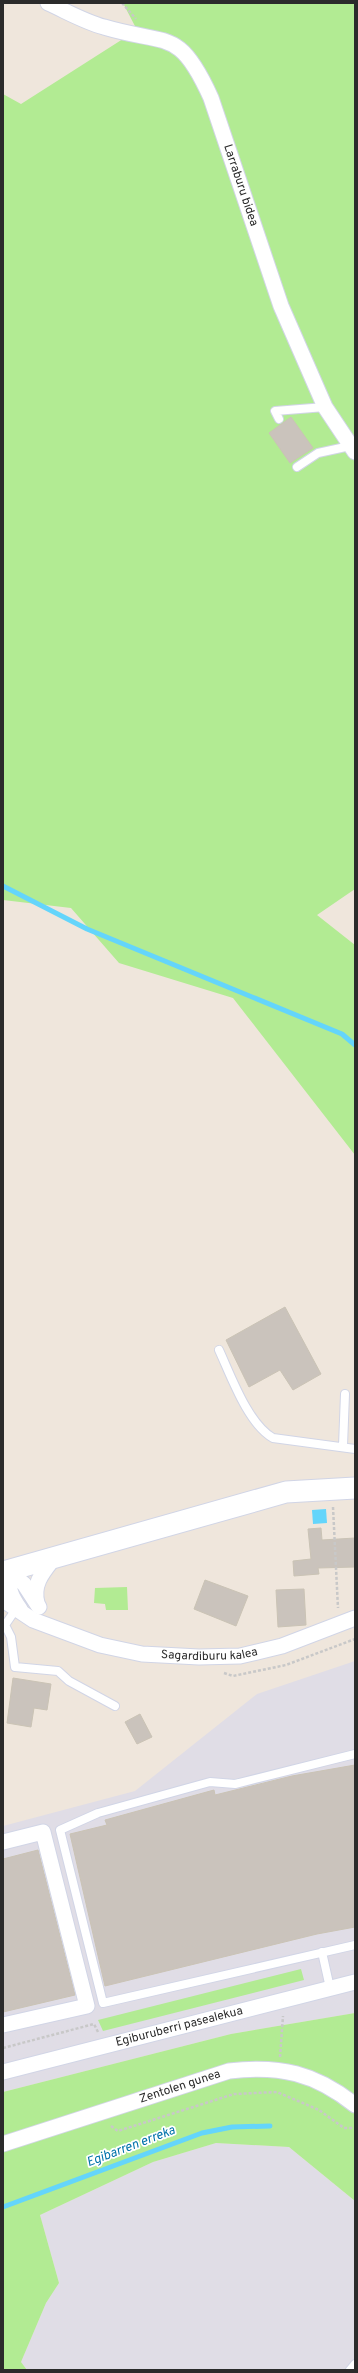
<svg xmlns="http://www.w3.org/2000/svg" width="358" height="2373" viewBox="0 0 358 2373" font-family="Overpass,sans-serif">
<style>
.industrial{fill:#e0dde6}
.green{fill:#b2eb93}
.water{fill:#64d5fb}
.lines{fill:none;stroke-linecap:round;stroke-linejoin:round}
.stream{stroke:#64d5fb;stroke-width:5}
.building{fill:#cac3bc;stroke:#cac3b5}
.lane-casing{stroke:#d1d5e6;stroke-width:10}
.street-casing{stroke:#d1d5e6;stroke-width:17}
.secondary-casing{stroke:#d1d5e6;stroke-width:23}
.path{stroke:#c8c8c8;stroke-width:2.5;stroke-dasharray:3 2;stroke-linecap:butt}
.lane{stroke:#fff;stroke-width:8}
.street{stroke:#fff;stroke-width:15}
.secondary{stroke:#fff;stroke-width:21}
.labels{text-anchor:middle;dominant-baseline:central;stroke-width:3.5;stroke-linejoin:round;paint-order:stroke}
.street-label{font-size:12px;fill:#2b2b2b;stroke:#fff}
.water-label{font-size:13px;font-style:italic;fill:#0072aa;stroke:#fff}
</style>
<rect width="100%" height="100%" fill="#efe6dc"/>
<path class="industrial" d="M 355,1661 L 355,2013 L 231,2034 L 3,2092 L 3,1826 L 135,1791 L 257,1694 Z
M 216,2143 L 289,2147 L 355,2201 L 355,2370 L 27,2370 L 21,2362 L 46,2303 L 59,2283 L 40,2215 L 153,2162 Z"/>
<path class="green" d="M 123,3 L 355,3 L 355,889 L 317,915 L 355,945 L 355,1155 L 233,998 L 119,963 L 71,908 L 3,900 L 3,94 L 21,104 L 137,30 Z
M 127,1587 L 128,1610 L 106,1610 L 105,1604 L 94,1603 L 95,1588 Z
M 301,1969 L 304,1980 L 103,2031 L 98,2020 Z
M 355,2013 L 355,2201 L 289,2147 L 216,2143 L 153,2162 L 40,2215 L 59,2283 L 46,2303 L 21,2362 L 27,2370 L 3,2370 L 3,2092 L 231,2034 Z"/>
<path class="water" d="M 326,1509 L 327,1523 L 313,1524 L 312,1510 Z"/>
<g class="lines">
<path class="stream" d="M 3,886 L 87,929 L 342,1034 L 355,1045
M 3,2207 L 202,2133 L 232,2127 L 270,2126"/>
</g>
<path class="building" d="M 291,417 L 313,448 L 290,463 L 269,433 Z
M 285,1307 L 321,1374 L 293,1390 L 280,1370 L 249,1387 L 226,1340 Z
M 321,1528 L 322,1540 L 355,1538 L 355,1567 L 318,1568 L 319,1574 L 294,1576 L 293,1561 L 311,1559 L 308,1529 Z
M 205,1580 L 248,1596 L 236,1626 L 194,1609 Z
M 304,1589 L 306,1625 L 278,1627 L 276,1590 Z
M 13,1678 L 51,1684 L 47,1710 L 34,1708 L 31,1727 L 7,1723 Z
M 140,1714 L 152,1737 L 137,1744 L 125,1722 Z
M 355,1765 L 355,1927 L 317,1934 L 105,1986 L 70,1834 L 107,1825 L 105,1820 L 214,1790 L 215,1795 L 292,1776 Z
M 38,1850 L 75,1995 L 3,2012 L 3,1859 Z"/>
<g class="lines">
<defs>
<path id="lane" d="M 279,419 L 275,411 L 325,407
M 297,467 L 318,453 L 350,446
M 219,1350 C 231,1376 248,1424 273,1438 L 355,1449
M 343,1446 L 345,1394
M 3,1623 L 5,1625 L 16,1609
M 5,1625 L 11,1637 L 15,1667 L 58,1671 L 69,1681 L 115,1706
M 355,1754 L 235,1784 L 210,1782 L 98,1813 L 60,1830 L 103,2003 L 355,1945
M 322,1952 L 330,1988
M 350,2370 L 355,2364"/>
<g id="street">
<path id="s1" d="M 48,3 C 66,11 85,22 104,27 C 168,46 179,27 211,98 L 281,306 L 325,407 L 355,452"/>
<path id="s2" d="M 3,1600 L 33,1620 L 100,1645 L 142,1654 L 199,1657 L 240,1656 L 282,1646 L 355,1618"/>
<path d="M 37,1603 C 32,1584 43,1572 54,1558"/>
<path d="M 20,1609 C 11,1597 7,1586 8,1571 L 24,1584 L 39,1607"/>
<path d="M 3,1842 L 43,1832 L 87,2006 L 3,2025"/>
<path id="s3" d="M 3,2072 L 355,1982"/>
<path id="s4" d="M 3,2144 L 229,2071 C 280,2065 315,2073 355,2105"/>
</g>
<path id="secondary" d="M 3,1572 L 286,1492 L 355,1488"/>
</defs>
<use href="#lane" class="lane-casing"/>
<use href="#street" class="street-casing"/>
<use href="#secondary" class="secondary-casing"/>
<path class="path" d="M 122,3 L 136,19
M 333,1507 L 338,1608
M 224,1673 L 233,1676 L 286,1665 L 355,1639
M 3,2048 L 94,2024 L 98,2032
M 280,2057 L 283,2016
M 111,2126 L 118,2131 L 234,2094 L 277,2092 L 319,2110 L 344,2128 L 355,2128"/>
<use href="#lane" class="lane"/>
<use href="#street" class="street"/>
<use href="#secondary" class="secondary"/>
</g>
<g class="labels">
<g class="street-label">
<text stroke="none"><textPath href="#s1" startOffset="291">Larraburu bidea</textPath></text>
<text stroke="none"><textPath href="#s2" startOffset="218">Sagardiburu kalea</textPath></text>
<text stroke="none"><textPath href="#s3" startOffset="182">Egiburuberri pasealekua</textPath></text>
<text stroke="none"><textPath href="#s4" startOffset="186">Zentolen gunea</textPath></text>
</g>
<g class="water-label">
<text transform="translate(131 2147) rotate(-21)">Egibarren erreka</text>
</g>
</g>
<rect width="358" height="2373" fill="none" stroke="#2b2b2b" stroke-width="8"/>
</svg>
